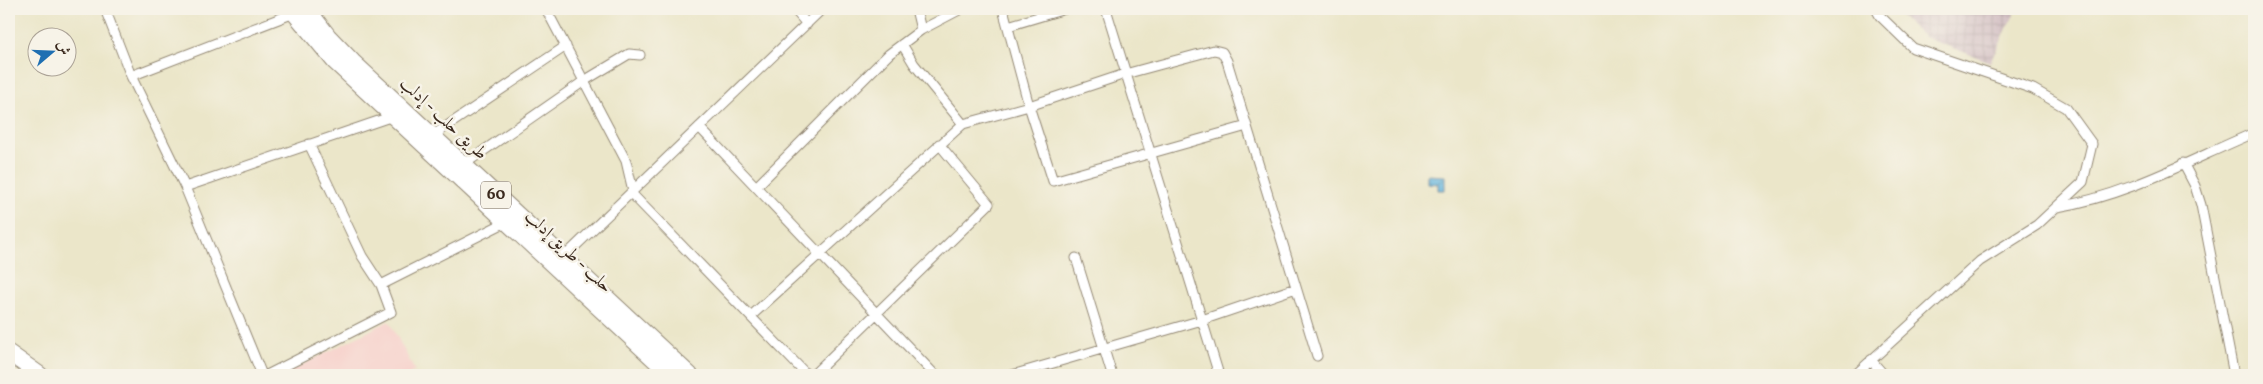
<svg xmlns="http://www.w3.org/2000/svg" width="2263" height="384" viewBox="0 0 2263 384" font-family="Vollkorn,Amiri,serif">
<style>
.built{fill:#f7d0ca}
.industrial{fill:url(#industrial-grid)}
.water{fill:url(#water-waves);stroke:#4e6e7e}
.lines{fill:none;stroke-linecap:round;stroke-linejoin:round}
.street-casing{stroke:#938874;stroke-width:11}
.highway-casing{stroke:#938874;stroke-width:18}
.street{stroke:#fff;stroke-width:9}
.highway{stroke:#fff;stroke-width:16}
.labels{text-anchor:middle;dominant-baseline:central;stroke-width:5;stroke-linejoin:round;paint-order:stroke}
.shield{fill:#f7f3e8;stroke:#73665b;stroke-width:1}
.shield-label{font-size:16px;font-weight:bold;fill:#3b2a1e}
.street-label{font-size:18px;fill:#3b2a1e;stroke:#f7f3e8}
</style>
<defs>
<pattern id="industrial-grid" width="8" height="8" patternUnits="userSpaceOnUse" patternTransform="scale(1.25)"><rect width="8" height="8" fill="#d2bec2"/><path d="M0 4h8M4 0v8" fill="none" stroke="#b5a3a6"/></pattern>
<pattern id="water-waves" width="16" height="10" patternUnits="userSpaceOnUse" patternTransform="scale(1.25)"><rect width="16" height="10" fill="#61b3dd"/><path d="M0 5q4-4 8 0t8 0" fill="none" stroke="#5192b3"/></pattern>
</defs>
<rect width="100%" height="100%" fill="#f7f3e8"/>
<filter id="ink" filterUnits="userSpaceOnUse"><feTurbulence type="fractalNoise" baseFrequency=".02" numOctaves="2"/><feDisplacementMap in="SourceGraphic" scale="10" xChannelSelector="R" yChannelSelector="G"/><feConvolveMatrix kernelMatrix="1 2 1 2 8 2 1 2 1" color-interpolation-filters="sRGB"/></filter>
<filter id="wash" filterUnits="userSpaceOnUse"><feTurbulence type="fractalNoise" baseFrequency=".0096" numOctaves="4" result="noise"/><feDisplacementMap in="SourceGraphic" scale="20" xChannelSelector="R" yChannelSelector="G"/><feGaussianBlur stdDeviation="1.12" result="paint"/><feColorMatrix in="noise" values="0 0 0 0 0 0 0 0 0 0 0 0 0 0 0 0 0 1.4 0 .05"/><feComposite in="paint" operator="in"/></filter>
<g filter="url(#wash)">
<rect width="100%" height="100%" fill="#ebe6c9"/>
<path class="built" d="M 389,321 L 415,371 L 407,375 L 282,375 Z"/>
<path class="industrial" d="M 1893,9 L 2017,9 L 1990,62 L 1924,37 Z"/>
<path class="water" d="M 1427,175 L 1445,176 L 1445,190 L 1438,190 L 1438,184 L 1427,183 Z"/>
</g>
<g filter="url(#ink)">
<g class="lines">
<defs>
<path id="street" d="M 105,9 L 131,76
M 546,9 L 626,161 L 633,191
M 794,9 L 807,24
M 916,9 L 921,30
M 1003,9 L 1029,106 L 1053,181 L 1247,126
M 1106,9 L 1219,375
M 1008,26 L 1065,9
M 902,44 L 914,64 L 963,124
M 699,127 L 935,375
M 432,136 L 566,46
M 309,144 L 362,256 L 381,285
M 2183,163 L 2195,186 L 2201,205 L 2234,375
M 463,165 L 584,81 L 629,54 L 640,55
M 185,187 L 393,116
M 756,187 L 889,54 L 921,30 L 961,9
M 631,193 L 807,375
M 2057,207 C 2126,196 2190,160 2254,133
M 563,258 L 822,9
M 1076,258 L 1112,375
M 751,316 L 963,124 L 1029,106 L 1125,74 L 1214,50 L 1222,52 L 1227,61 L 1317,356
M 1871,360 L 1884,375
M 262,375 L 185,187 L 131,76 L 294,13
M 267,375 L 391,312 L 381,285 L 506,222
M 813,375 L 989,204 L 939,144
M 1012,375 L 1202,320 L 1296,288
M 1855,375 L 1980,261 L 2037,225 L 2083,182 L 2092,144 L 2066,108 L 2033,89 L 1913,48 L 1880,16 L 1876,9"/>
<path id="highway" d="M 291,9 L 335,62 L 671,375
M 307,9 L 328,36 L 353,62 L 690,375
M 9,353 L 40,375"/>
</defs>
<use href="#street" class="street-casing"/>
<use href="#highway" class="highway-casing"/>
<use href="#street" class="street"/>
<use href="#highway" class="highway"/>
</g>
</g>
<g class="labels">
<rect class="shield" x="481" y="181.5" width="30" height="27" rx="4"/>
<g class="shield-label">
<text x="496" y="195">60</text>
</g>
<g class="street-label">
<text transform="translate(443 119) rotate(43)">طريق حلب - إدلب</text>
<text transform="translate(568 252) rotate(43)">حلب - طريق إدلب</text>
</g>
</g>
<rect width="2263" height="384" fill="none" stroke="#f7f3e8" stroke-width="30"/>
<g transform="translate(52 52) rotate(71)"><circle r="24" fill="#f7f3e8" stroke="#aca397"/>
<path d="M0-4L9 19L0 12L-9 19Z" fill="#1f6fb2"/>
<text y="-8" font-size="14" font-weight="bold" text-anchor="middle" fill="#3b2a1e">ش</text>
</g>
</svg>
